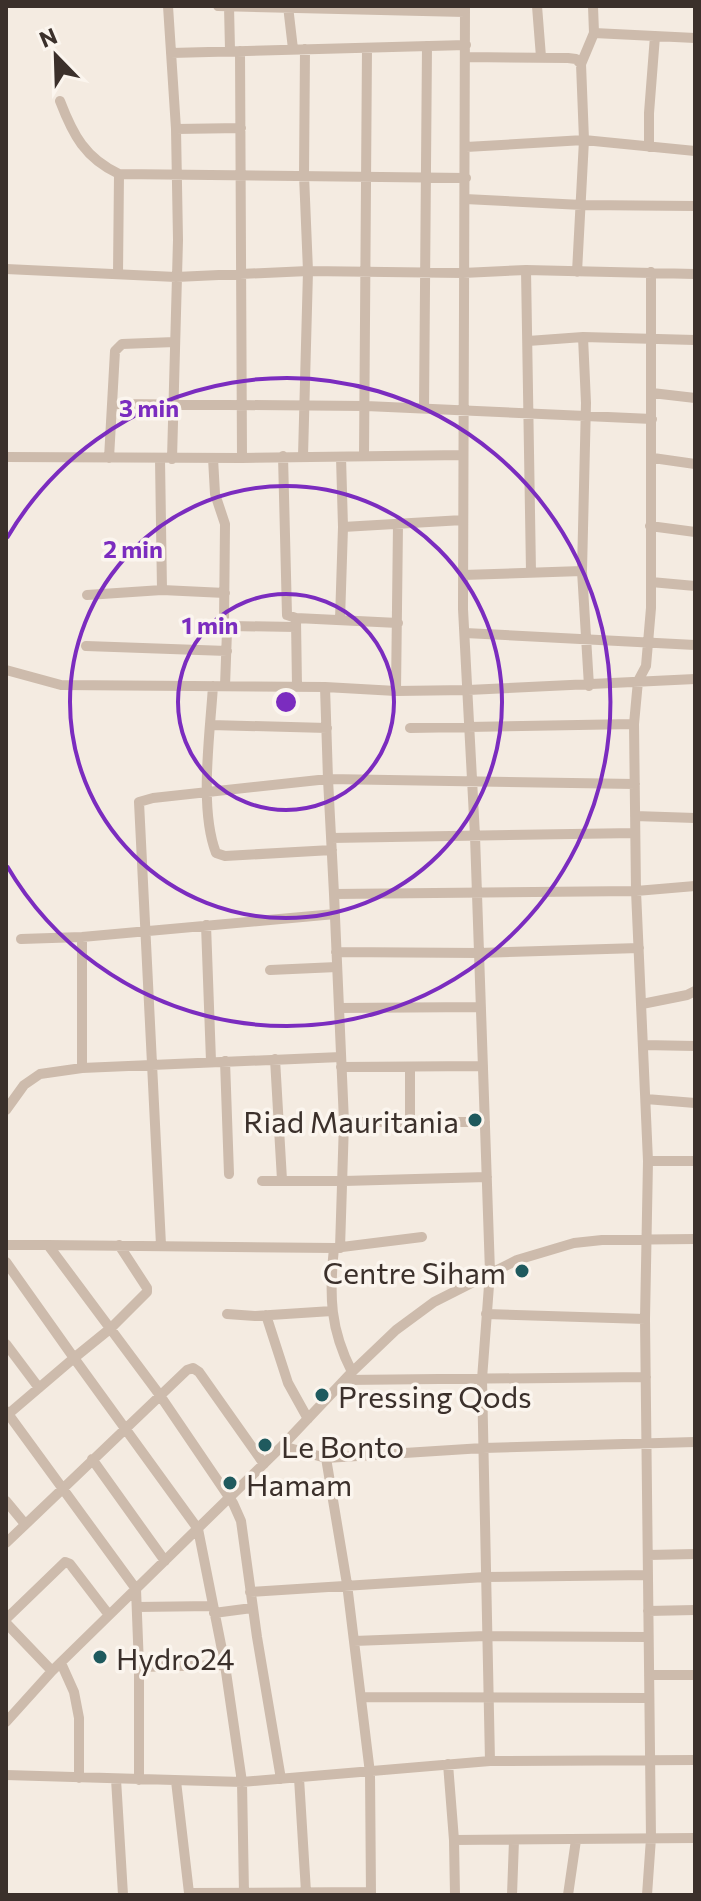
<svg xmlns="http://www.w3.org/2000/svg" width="701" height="1901" viewBox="0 0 701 1901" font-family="Commissioner,sans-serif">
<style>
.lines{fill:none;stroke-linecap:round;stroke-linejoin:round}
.minor{stroke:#cdbbac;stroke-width:10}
.ring{fill:none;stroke:#7b2cbf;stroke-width:4}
.poi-dot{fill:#1f5a5e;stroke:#fbf5ee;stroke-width:3}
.labels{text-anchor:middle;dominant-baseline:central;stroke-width:7;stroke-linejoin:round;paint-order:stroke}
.poi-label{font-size:30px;fill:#3b302b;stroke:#fbf5ee;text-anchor:start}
.centre{fill:#7b2cbf;stroke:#fbf5ee;stroke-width:4}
.ring-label{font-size:24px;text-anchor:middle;font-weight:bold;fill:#7b2cbf;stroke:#fbf5ee;stroke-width:7;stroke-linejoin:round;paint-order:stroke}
</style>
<rect width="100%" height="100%" fill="#f4ebe1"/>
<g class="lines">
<path class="minor" d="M 168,6 L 176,129 L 178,240 L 172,459
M 218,6 L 465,12
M 229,6 L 230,50
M 288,6 L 293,49
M 465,6 L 463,609 L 475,836 L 490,1272 L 482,1379 L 490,1761
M 537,6 L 541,57
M 593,6 L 594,33
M 305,49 L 304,175 L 308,271 L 463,273 L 526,270 L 695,274
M 240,51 L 242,458
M 171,53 L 466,45
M 466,57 L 568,58 L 576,59 L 581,64
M 60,101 C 73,135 85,158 119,174 L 466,178
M 176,129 L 241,128
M 466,147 L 584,140 L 695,151
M 649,147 L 649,113 L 655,36
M 465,199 L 582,205 L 695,206
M 6,269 L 176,277 L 308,271 L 303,456
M 526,270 L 531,572
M 577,272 L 584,140 L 581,64 L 594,33 L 695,38
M 118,274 L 119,174
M 583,337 L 586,403 L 582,571 L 589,686
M 528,341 L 583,337 L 695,340
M 652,393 L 695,398
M 112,404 L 366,406 L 652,419
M 424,409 L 427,46
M 283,456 L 287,615 L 296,618 L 398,623
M 364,456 L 367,48
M 6,457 L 242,458 L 463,455
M 109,458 L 115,351 L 122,344 L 175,342
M 213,458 L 215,494 L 225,524 L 224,623 L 227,631
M 653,458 L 695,464
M 160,459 L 162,590
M 650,526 L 695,532
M 343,527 L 463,520
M 463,575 L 582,571
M 651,582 L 695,586
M 87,595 L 162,590 L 225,593
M 296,620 L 297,687
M 340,620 L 343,527 L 341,457
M 465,633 L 695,645
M 86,646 L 227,651
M 6,670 L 61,685 L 325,687
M 213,686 C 210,734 199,809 216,853 L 225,856 L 332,850
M 225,686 L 227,631 L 231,626 L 296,627
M 396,691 L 398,524
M 211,725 L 327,728
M 410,728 L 634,724
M 635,784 L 328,779 L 334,894 L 636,891 L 695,886
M 635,816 L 695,818
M 331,838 L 635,833
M 334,894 L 344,1122 L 340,1248
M 206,925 L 211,1061
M 82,937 L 82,1068 L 341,1057
M 21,939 L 82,937 L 335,914
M 336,952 L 479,953 L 639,948
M 270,970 L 337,967
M 642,1004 L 687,995 L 695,991
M 339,1008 L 481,1007
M 643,1045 L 695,1046
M 275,1059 L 282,1180
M 225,1061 L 229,1174
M 341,1067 L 483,1066
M 646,1099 L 695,1103
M 6,1110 L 24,1085 L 40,1074 L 82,1068
M 344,1122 L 485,1122
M 410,1122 L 410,1067
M 648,1161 L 695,1161
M 262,1181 L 344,1181 L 487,1177
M 6,1245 L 48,1245 L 159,1394 L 233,1503 L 241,1521 L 257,1637 L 281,1779
M 48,1245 L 334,1248 L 422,1237
M 119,1245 L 147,1288 L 147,1292 L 111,1328 L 74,1358 L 198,1529 L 225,1665 L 242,1782 L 244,1893
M 161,1245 L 139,802 L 153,798 L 328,779 L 325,687 L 396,691 L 468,690 L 695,679
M 334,1248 C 329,1296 330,1329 352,1372
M 6,1262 L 74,1358 L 6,1416
M 227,1314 L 255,1316 L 332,1311
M 486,1314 L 645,1319
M 266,1315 L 288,1383 L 308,1419
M 6,1344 L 39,1388
M 345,1380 L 646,1377
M 6,1411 L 136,1589 L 139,1667 L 139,1780
M 282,1446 L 326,1458 L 483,1448 L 695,1442
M 326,1458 L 347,1584 L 370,1773 L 371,1895
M 92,1459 L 165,1561
M 6,1501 L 25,1524
M 6,1543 L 187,1370 L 193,1368 L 199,1372 L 264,1464
M 648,1555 L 695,1554
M 250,1592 L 485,1577 L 648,1575
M 137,1607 L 213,1606
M 648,1611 L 695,1610
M 214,1613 L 252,1608
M 6,1619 L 65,1562 L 70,1564 L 109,1615
M 6,1623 L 52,1671
M 354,1641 L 486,1636 L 648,1637
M 61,1663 L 74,1692 L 79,1718 L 79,1778
M 139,1667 L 225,1665
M 649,1675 L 695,1675
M 362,1697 L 648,1698
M 6,1722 L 52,1671 L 282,1446 L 352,1372 L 396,1330 L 434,1302 L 517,1260 L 574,1243 L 602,1240 L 695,1239
M 448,1764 L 454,1840 L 695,1838
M 6,1775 L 242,1782 L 490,1761 L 695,1760
M 299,1778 L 306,1892
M 116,1779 L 123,1895
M 176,1781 L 189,1893 L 371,1892
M 454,1840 L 455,1895
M 512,1895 L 514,1840
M 568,1895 L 576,1840
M 647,1895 L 651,1838 L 645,1319 L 648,1161 L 636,891 L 634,724 L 638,681 L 646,666 L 651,608 L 651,272"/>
</g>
<g class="ring">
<circle cx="286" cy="702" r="108"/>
<circle cx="286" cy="702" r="216"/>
<path d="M7 538A324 324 0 1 1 7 866"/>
</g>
<g class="poi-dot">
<circle cx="475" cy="1120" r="8"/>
<circle cx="522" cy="1271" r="8"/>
<circle cx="322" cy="1395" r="8"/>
<circle cx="265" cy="1445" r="8"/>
<circle cx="230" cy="1483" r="8"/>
<circle cx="100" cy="1657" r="8"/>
</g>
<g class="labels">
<g class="poi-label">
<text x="459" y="1120" text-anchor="end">Riad Mauritania</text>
<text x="506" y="1271" text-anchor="end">Centre Siham</text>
<text x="338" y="1395">Pressing Qods</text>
<text x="281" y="1445">Le Bonto</text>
<text x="246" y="1483">Hamam</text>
<text x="116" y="1657">Hydro24</text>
</g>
</g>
<circle cx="286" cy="702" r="12" class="centre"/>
<g class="ring-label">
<text x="149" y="417">3 min</text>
<text x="133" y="558">2 min</text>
<text x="210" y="634">1 min</text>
</g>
<rect width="701" height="1901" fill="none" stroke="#3b302b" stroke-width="16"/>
<g transform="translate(56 56) rotate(337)" stroke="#fbf5ee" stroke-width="6" paint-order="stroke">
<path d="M0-6L14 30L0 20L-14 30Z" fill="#3b302b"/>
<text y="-12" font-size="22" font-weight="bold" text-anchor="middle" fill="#3b302b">N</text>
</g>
</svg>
